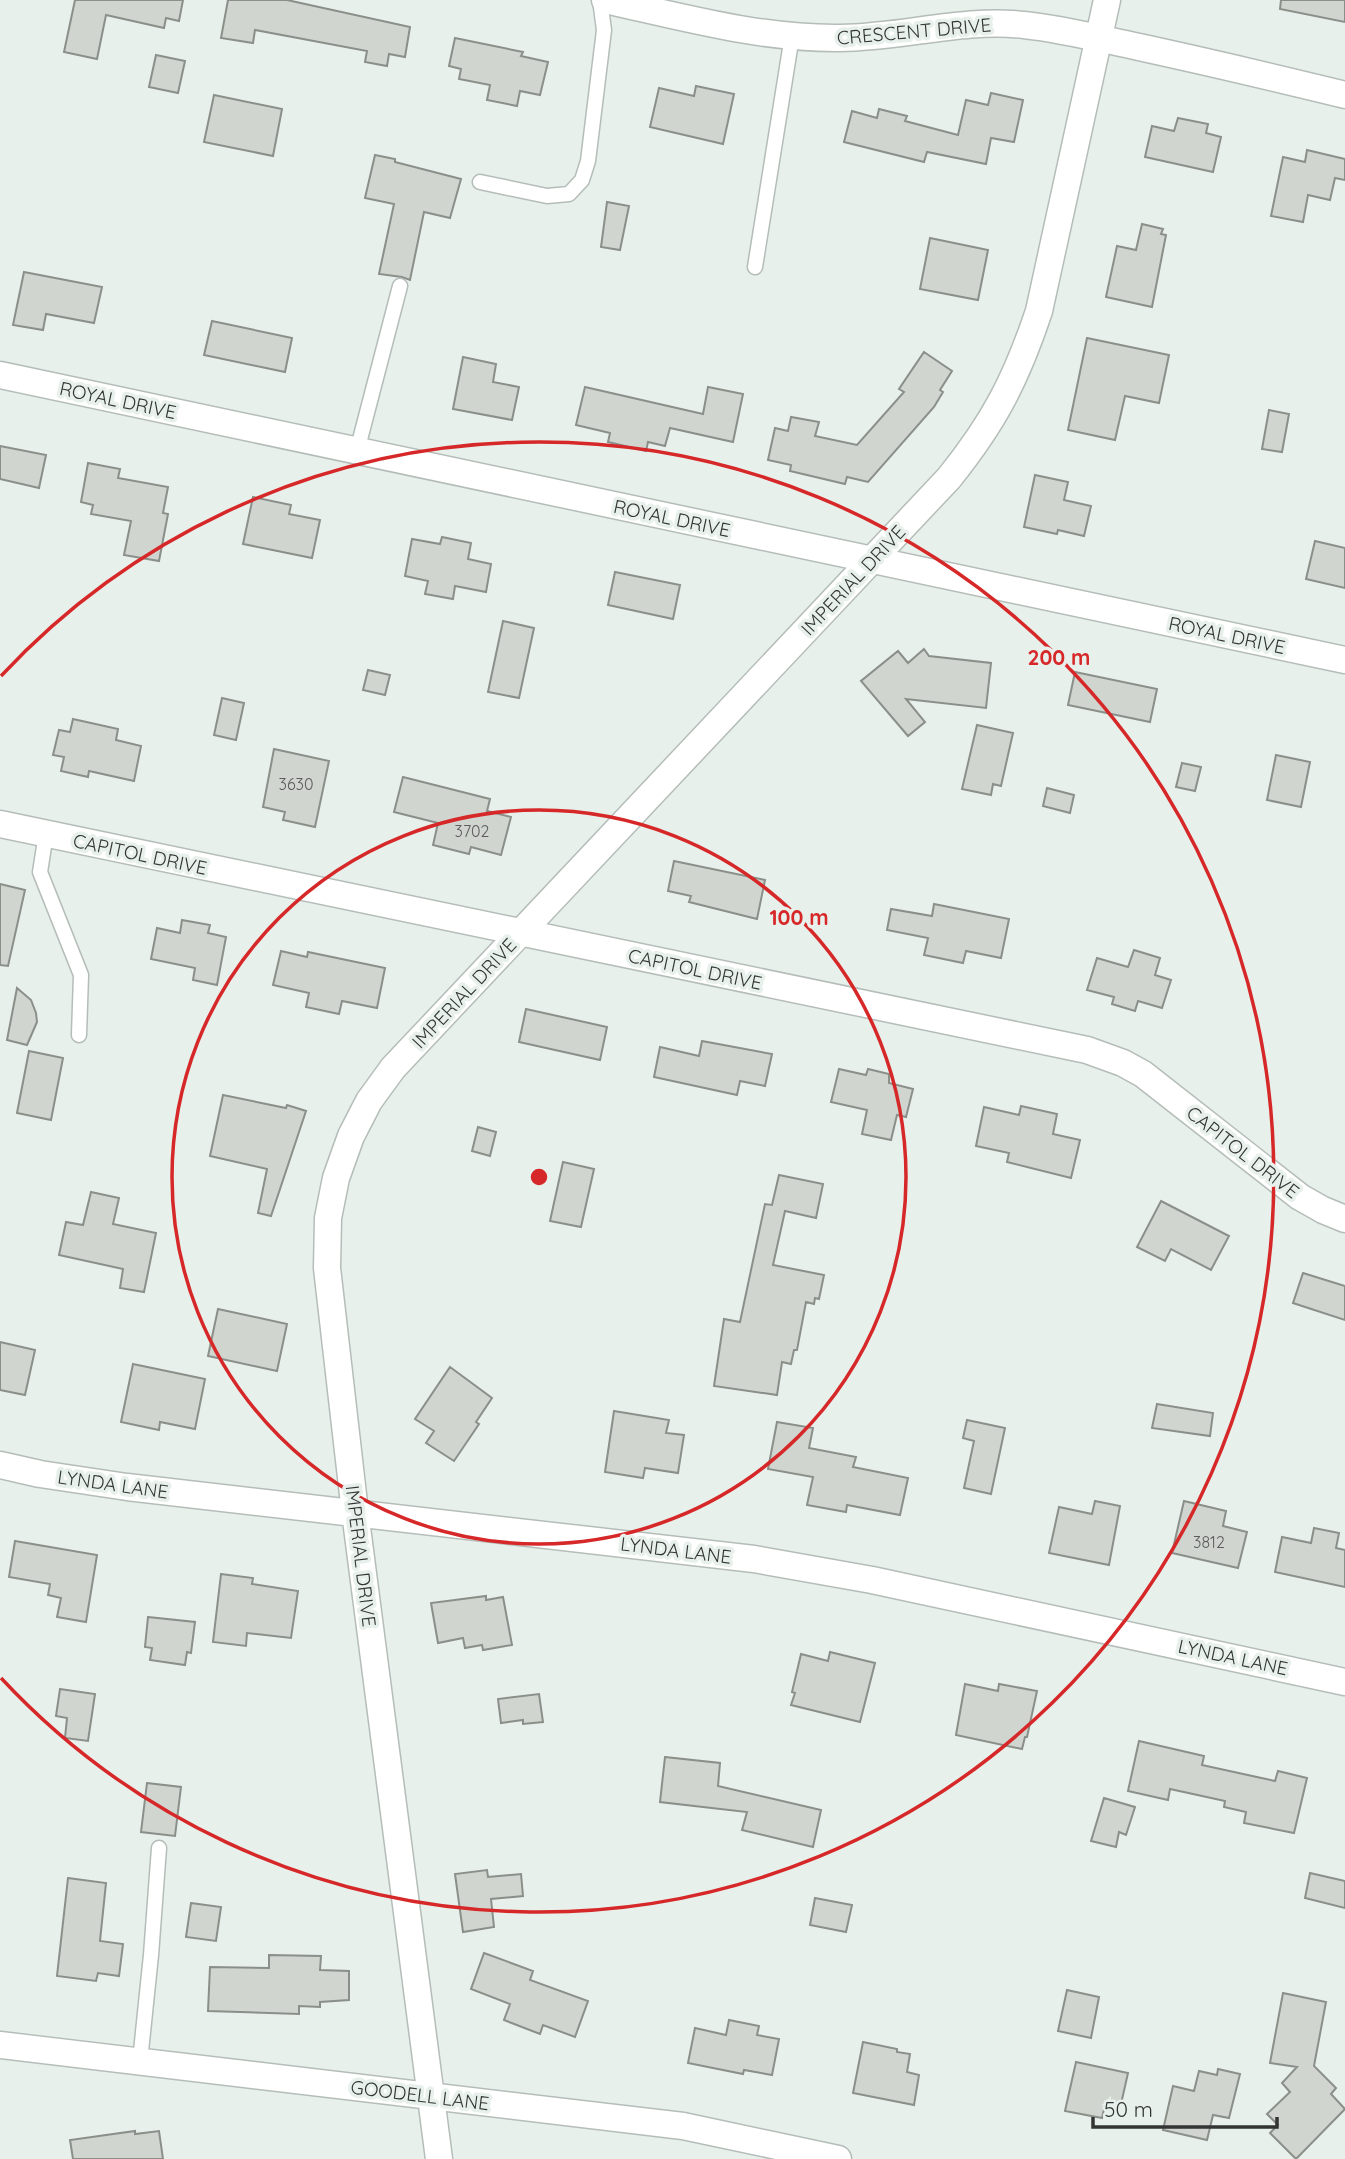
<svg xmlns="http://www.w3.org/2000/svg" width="1345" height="2159" viewBox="0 0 1345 2159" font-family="Quicksand,sans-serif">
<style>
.building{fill:#d1d5cf;stroke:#8b8f89;stroke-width:2}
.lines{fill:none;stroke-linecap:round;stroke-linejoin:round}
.lane-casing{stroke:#b5bdb9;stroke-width:17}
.street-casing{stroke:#b5bdb9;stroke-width:29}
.lane{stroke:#fff;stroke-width:14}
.street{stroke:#fff;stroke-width:26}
.ring{fill:none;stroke:#d62828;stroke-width:3.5}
.labels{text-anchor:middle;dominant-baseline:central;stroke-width:7;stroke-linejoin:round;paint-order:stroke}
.number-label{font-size:16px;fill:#5a5d5b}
.street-label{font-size:19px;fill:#323534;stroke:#e8f0ec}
.centre{fill:#d62828;stroke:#e8f0ec;stroke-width:3.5}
.ring-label{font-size:21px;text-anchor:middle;font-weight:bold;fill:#d62828;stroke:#e8f0ec;stroke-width:7;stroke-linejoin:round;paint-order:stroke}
</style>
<rect width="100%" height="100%" fill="#e8f0ec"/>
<path class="building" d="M 75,0 L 183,0 L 179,21 L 166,18 L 164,28 L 106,15 L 97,59 L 64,52 Z
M 228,0 L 287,0 L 410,27 L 405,57 L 389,54 L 387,66 L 365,62 L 367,51 L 255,30 L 253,43 L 221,38 Z
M 1281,0 L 1345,0 L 1345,22 L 1280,9 Z
M 455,38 L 523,52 L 521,56 L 548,62 L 540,95 L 520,91 L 517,106 L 487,100 L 490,85 L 459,79 L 461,69 L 449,66 Z
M 156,55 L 185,61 L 178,93 L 149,87 Z
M 696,86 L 734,94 L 723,144 L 650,127 L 659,88 L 694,96 Z
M 991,93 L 1023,100 L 1014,142 L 991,138 L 986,164 L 927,152 L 924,162 L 844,142 L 852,111 L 877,118 L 879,109 L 907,116 L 905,121 L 958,135 L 966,100 L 988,105 Z
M 214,95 L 282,109 L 273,156 L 204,142 Z
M 1178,118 L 1208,124 L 1206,133 L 1221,137 L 1213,172 L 1145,157 L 1152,126 L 1174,131 Z
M 1307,150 L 1345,159 L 1345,180 L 1335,178 L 1330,200 L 1308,195 L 1303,222 L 1271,216 L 1283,157 L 1305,162 Z
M 375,155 L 395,159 L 395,162 L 461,179 L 450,218 L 424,212 L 410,280 L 402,277 L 379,274 L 394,204 L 365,198 Z
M 607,202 L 629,206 L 620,250 L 601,247 Z
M 1142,224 L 1163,229 L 1161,234 L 1166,235 L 1152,307 L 1106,297 L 1117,246 L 1136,250 Z
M 930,238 L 988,250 L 978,300 L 920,289 Z
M 24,272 L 102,287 L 94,323 L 46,314 L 43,330 L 13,325 Z
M 212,321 L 292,338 L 285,372 L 204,355 Z
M 1087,338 L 1169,355 L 1159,403 L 1125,396 L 1115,440 L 1068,430 Z
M 924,352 L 952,371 L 940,390 L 943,392 L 934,407 L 868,482 L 847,477 L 845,484 L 790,471 L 791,465 L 768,460 L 775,428 L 788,431 L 791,417 L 819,422 L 815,436 L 857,445 L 904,392 L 899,389 Z
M 463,357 L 496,364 L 493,382 L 519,387 L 512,420 L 453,409 Z
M 585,387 L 703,414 L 708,387 L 743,394 L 733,442 L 670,428 L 665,446 L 648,442 L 646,451 L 608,442 L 610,433 L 576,425 Z
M 1269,410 L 1289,414 L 1282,452 L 1262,449 Z
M 0,446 L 46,455 L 39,488 L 0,479 Z
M 88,463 L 120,469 L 118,478 L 168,487 L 163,513 L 168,514 L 159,561 L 124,555 L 131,521 L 91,514 L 93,505 L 81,502 Z
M 1035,475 L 1068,482 L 1064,500 L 1091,506 L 1084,536 L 1058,530 L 1057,534 L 1024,527 Z
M 253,497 L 291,505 L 289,514 L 320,520 L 312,558 L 243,544 Z
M 442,537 L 471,543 L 468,559 L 491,564 L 486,592 L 455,586 L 453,599 L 425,594 L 428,581 L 405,576 L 412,539 L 440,544 Z
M 1315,541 L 1345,548 L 1345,588 L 1306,579 Z
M 615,572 L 680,585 L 673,619 L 608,605 Z
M 503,621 L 534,628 L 519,698 L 488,692 Z
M 924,649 L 929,656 L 991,663 L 986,708 L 906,699 L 925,722 L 908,736 L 861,681 L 898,651 L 908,663 Z
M 368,670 L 390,675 L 385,695 L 363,690 Z
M 1075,672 L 1157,689 L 1150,722 L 1068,705 Z
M 222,698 L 244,703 L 236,740 L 214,735 Z
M 73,719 L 118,729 L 116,740 L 141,746 L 134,781 L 89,771 L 88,777 L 61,771 L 64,757 L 53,755 L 59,730 L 70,732 Z
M 977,725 L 1013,733 L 1001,786 L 993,784 L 991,795 L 962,789 Z
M 274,749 L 329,761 L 315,827 L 283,820 L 285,812 L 263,807 Z
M 1276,755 L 1310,762 L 1301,807 L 1267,800 Z
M 1182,763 L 1201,767 L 1195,791 L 1176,787 Z
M 403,777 L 490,799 L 487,811 L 511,817 L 501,855 L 471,847 L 469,854 L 433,845 L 438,823 L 394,812 Z
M 1047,788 L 1074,795 L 1070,813 L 1043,806 Z
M 674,861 L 765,880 L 757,919 L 689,902 L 691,896 L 668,891 Z
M 0,884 L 25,890 L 8,966 L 0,965 Z
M 934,904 L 1009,919 L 1001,958 L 966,951 L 963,963 L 924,955 L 928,938 L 887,930 L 891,909 L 932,916 Z
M 182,920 L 210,925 L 208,933 L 226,937 L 217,985 L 193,980 L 195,968 L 151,959 L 157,928 L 180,933 Z
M 1134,950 L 1160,958 L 1155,975 L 1171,980 L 1162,1008 L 1138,1001 L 1135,1011 L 1112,1004 L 1114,997 L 1087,990 L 1097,958 L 1128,967 Z
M 281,951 L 307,957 L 308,952 L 385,968 L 377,1008 L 342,1001 L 339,1014 L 306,1007 L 309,993 L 273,985 Z
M 17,988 L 31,1000 L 36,1013 L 37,1022 L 27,1045 L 7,1040 Z
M 526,1009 L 607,1027 L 600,1060 L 519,1042 Z
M 702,1041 L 772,1054 L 765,1086 L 740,1081 L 737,1095 L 654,1077 L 660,1047 L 699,1056 Z
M 29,1051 L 63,1058 L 51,1120 L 17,1113 Z
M 839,1069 L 866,1075 L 868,1069 L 889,1074 L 889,1083 L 913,1089 L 906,1117 L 897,1115 L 891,1140 L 862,1134 L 867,1110 L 831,1102 Z
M 223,1095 L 286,1108 L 287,1105 L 306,1111 L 271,1216 L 258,1213 L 267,1169 L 210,1156 Z
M 1021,1106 L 1057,1114 L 1053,1134 L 1080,1140 L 1071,1178 L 1007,1162 L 1009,1153 L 976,1146 L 984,1107 L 1019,1115 Z
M 478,1127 L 496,1132 L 490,1156 L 472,1151 Z
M 563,1162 L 594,1169 L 581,1227 L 550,1221 Z
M 779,1175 L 823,1184 L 816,1218 L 785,1211 L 773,1265 L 824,1275 L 819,1299 L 815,1298 L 814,1304 L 806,1302 L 797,1350 L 794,1350 L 791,1364 L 782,1362 L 777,1395 L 714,1386 L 724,1319 L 740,1322 L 765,1204 L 772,1205 Z
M 91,1192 L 119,1198 L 113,1224 L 156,1233 L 144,1292 L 120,1288 L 123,1269 L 59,1255 L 66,1222 L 83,1225 Z
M 1161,1201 L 1229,1236 L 1211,1270 L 1171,1249 L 1165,1261 L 1137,1247 Z
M 1303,1273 L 1345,1286 L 1345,1320 L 1293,1303 Z
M 218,1309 L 287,1324 L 277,1371 L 208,1356 Z
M 0,1342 L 35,1350 L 25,1395 L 0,1390 Z
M 133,1364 L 205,1379 L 195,1429 L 160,1422 L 159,1430 L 121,1422 Z
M 450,1367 L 492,1398 L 476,1422 L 479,1424 L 454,1461 L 426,1443 L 434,1431 L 415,1419 Z
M 1157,1404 L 1213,1413 L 1210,1436 L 1152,1428 Z
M 614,1411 L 669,1420 L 666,1433 L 684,1435 L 678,1473 L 645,1468 L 643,1478 L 605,1472 Z
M 967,1420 L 1005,1428 L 991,1494 L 964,1488 L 974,1441 L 963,1438 Z
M 777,1422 L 813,1428 L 809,1448 L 856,1457 L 853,1467 L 908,1478 L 900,1515 L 847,1505 L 846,1512 L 807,1505 L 813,1477 L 768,1469 Z
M 1095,1501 L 1120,1506 L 1109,1565 L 1049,1553 L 1059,1507 L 1092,1514 Z
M 1184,1501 L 1226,1511 L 1223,1526 L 1247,1532 L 1238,1568 L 1172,1553 Z
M 1314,1528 L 1339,1533 L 1336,1548 L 1345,1550 L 1345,1587 L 1275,1572 L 1282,1537 L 1311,1543 Z
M 15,1541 L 97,1555 L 86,1622 L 57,1617 L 61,1598 L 48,1595 L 50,1584 L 9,1577 Z
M 221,1574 L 253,1578 L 252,1584 L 298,1591 L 291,1638 L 247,1633 L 246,1646 L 213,1642 Z
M 486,1596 L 486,1600 L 503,1597 L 512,1645 L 483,1650 L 482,1645 L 465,1648 L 463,1638 L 438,1643 L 431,1603 Z
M 148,1617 L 195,1622 L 191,1653 L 187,1652 L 185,1665 L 150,1660 L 152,1648 L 145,1647 Z
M 830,1652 L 875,1663 L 860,1722 L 791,1705 L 795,1693 L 792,1692 L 801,1654 L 828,1661 Z
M 965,1684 L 998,1691 L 999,1684 L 1037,1691 L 1027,1737 L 1025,1737 L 1022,1749 L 956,1735 Z
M 60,1689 L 95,1694 L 88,1741 L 65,1738 L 67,1718 L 56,1716 Z
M 539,1694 L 543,1722 L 523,1724 L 523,1720 L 501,1723 L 498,1699 Z
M 1139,1741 L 1204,1756 L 1202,1765 L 1275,1781 L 1278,1771 L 1307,1778 L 1294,1833 L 1244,1823 L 1246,1812 L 1224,1807 L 1225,1801 L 1170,1789 L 1168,1800 L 1128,1791 Z
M 665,1757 L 720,1763 L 718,1786 L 821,1810 L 813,1847 L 742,1830 L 747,1812 L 660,1802 Z
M 147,1783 L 181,1787 L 175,1836 L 141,1832 Z
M 1104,1798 L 1135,1807 L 1126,1835 L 1119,1832 L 1116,1847 L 1091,1841 Z
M 487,1870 L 488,1877 L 521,1874 L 523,1896 L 491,1899 L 494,1927 L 463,1932 L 455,1874 Z
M 1310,1873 L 1345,1881 L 1345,1908 L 1305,1898 Z
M 68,1878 L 106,1883 L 100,1941 L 123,1944 L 119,1976 L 98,1973 L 96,1981 L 57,1976 Z
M 815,1898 L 852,1905 L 846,1932 L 810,1925 Z
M 191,1903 L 221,1907 L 216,1941 L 186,1937 Z
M 484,1953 L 533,1971 L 530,1980 L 588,2001 L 575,2037 L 543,2025 L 540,2034 L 504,2020 L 510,2004 L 471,1989 Z
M 269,1955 L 321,1956 L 320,1970 L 349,1971 L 349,2000 L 320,2002 L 320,2007 L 299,2006 L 299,2014 L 208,2011 L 210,1967 L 269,1968 Z
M 1067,1990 L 1099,1997 L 1091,2038 L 1058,2031 Z
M 1283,1993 L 1326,2002 L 1314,2066 L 1336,2088 L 1331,2094 L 1345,2109 L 1296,2159 L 1270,2133 L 1278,2125 L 1267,2114 L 1290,2092 L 1282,2083 L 1297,2067 L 1270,2063 Z
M 729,2020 L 759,2026 L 757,2035 L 779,2039 L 772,2075 L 744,2070 L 743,2074 L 688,2063 L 695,2028 L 726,2035 Z
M 863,2042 L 897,2049 L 897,2052 L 910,2054 L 907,2072 L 919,2075 L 914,2105 L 853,2093 Z
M 1076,2062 L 1128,2073 L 1121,2104 L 1106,2101 L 1102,2118 L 1065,2111 Z
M 1218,2069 L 1240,2074 L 1229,2118 L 1213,2115 L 1207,2140 L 1163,2130 L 1173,2086 L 1194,2091 L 1199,2071 L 1217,2075 Z
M 135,2131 L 135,2134 L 159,2131 L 163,2159 L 73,2159 L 70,2140 Z"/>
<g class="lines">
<defs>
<path id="lane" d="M 480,182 L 547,196 L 569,194 L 582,180 L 588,161 L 604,30 L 600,0
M 755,267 L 792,36
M 357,451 L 400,286
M 46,834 L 40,872 L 81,975 L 79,1035
M 140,2061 L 151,1955 L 159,1848"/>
<path id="street" d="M 605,0 C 682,17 761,39 840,38 C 902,38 962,18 1024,25 C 1063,29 1101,39 1139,47 C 1208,62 1276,78 1345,95
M 0,375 L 1345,660
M 0,824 L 1087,1050 L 1123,1063 L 1143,1074 L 1300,1197 L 1323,1210 L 1345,1219
M 0,1465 L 40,1474 L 127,1487 L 754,1559 L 872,1580 L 1345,1682
M 0,2045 L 683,2126 L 838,2159
M 439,2159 L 355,1512 L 327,1268 L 328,1218 L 336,1178 L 351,1136 L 369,1101 L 393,1068 L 949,478 C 994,422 1016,380 1039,311 L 1107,0"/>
</defs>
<use href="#lane" class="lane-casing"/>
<use href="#street" class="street-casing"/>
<use href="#lane" class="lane"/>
<use href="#street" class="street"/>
</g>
<g class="ring">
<circle cx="539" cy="1177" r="367"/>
<path d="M1 676A735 735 0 1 1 1 1678"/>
</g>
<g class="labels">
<g class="number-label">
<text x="296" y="784">3630</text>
<text x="472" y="831">3702</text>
<text x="1209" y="1542">3812</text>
</g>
<g class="street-label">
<text transform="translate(914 31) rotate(-5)">CRESCENT DRIVE</text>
<text transform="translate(118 400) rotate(12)">ROYAL DRIVE</text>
<text transform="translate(672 518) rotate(12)">ROYAL DRIVE</text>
<text transform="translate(853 580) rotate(-47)">IMPERIAL DRIVE</text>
<text transform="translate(1227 635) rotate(12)">ROYAL DRIVE</text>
<text transform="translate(140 854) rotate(12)">CAPITOL DRIVE</text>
<text transform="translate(695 969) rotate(12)">CAPITOL DRIVE</text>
<text transform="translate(464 993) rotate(-47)">IMPERIAL DRIVE</text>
<text transform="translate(1243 1152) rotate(38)">CAPITOL DRIVE</text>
<text transform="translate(113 1484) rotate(8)">LYNDA LANE</text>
<text transform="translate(676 1550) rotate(7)">LYNDA LANE</text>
<text transform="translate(361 1556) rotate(83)">IMPERIAL DRIVE</text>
<text transform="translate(1233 1657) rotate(12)">LYNDA LANE</text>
<text transform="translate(420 2095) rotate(7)">GOODELL LANE</text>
</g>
</g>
<circle cx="539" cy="1177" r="10" class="centre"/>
<g class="ring-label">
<text x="1059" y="665">200 m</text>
<text x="799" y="925">100 m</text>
</g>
<path d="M1093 2117v10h184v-10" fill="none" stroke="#323534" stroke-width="3.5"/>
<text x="1104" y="2117" font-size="21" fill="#323534" stroke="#e8f0ec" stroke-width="5" paint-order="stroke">50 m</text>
</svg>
